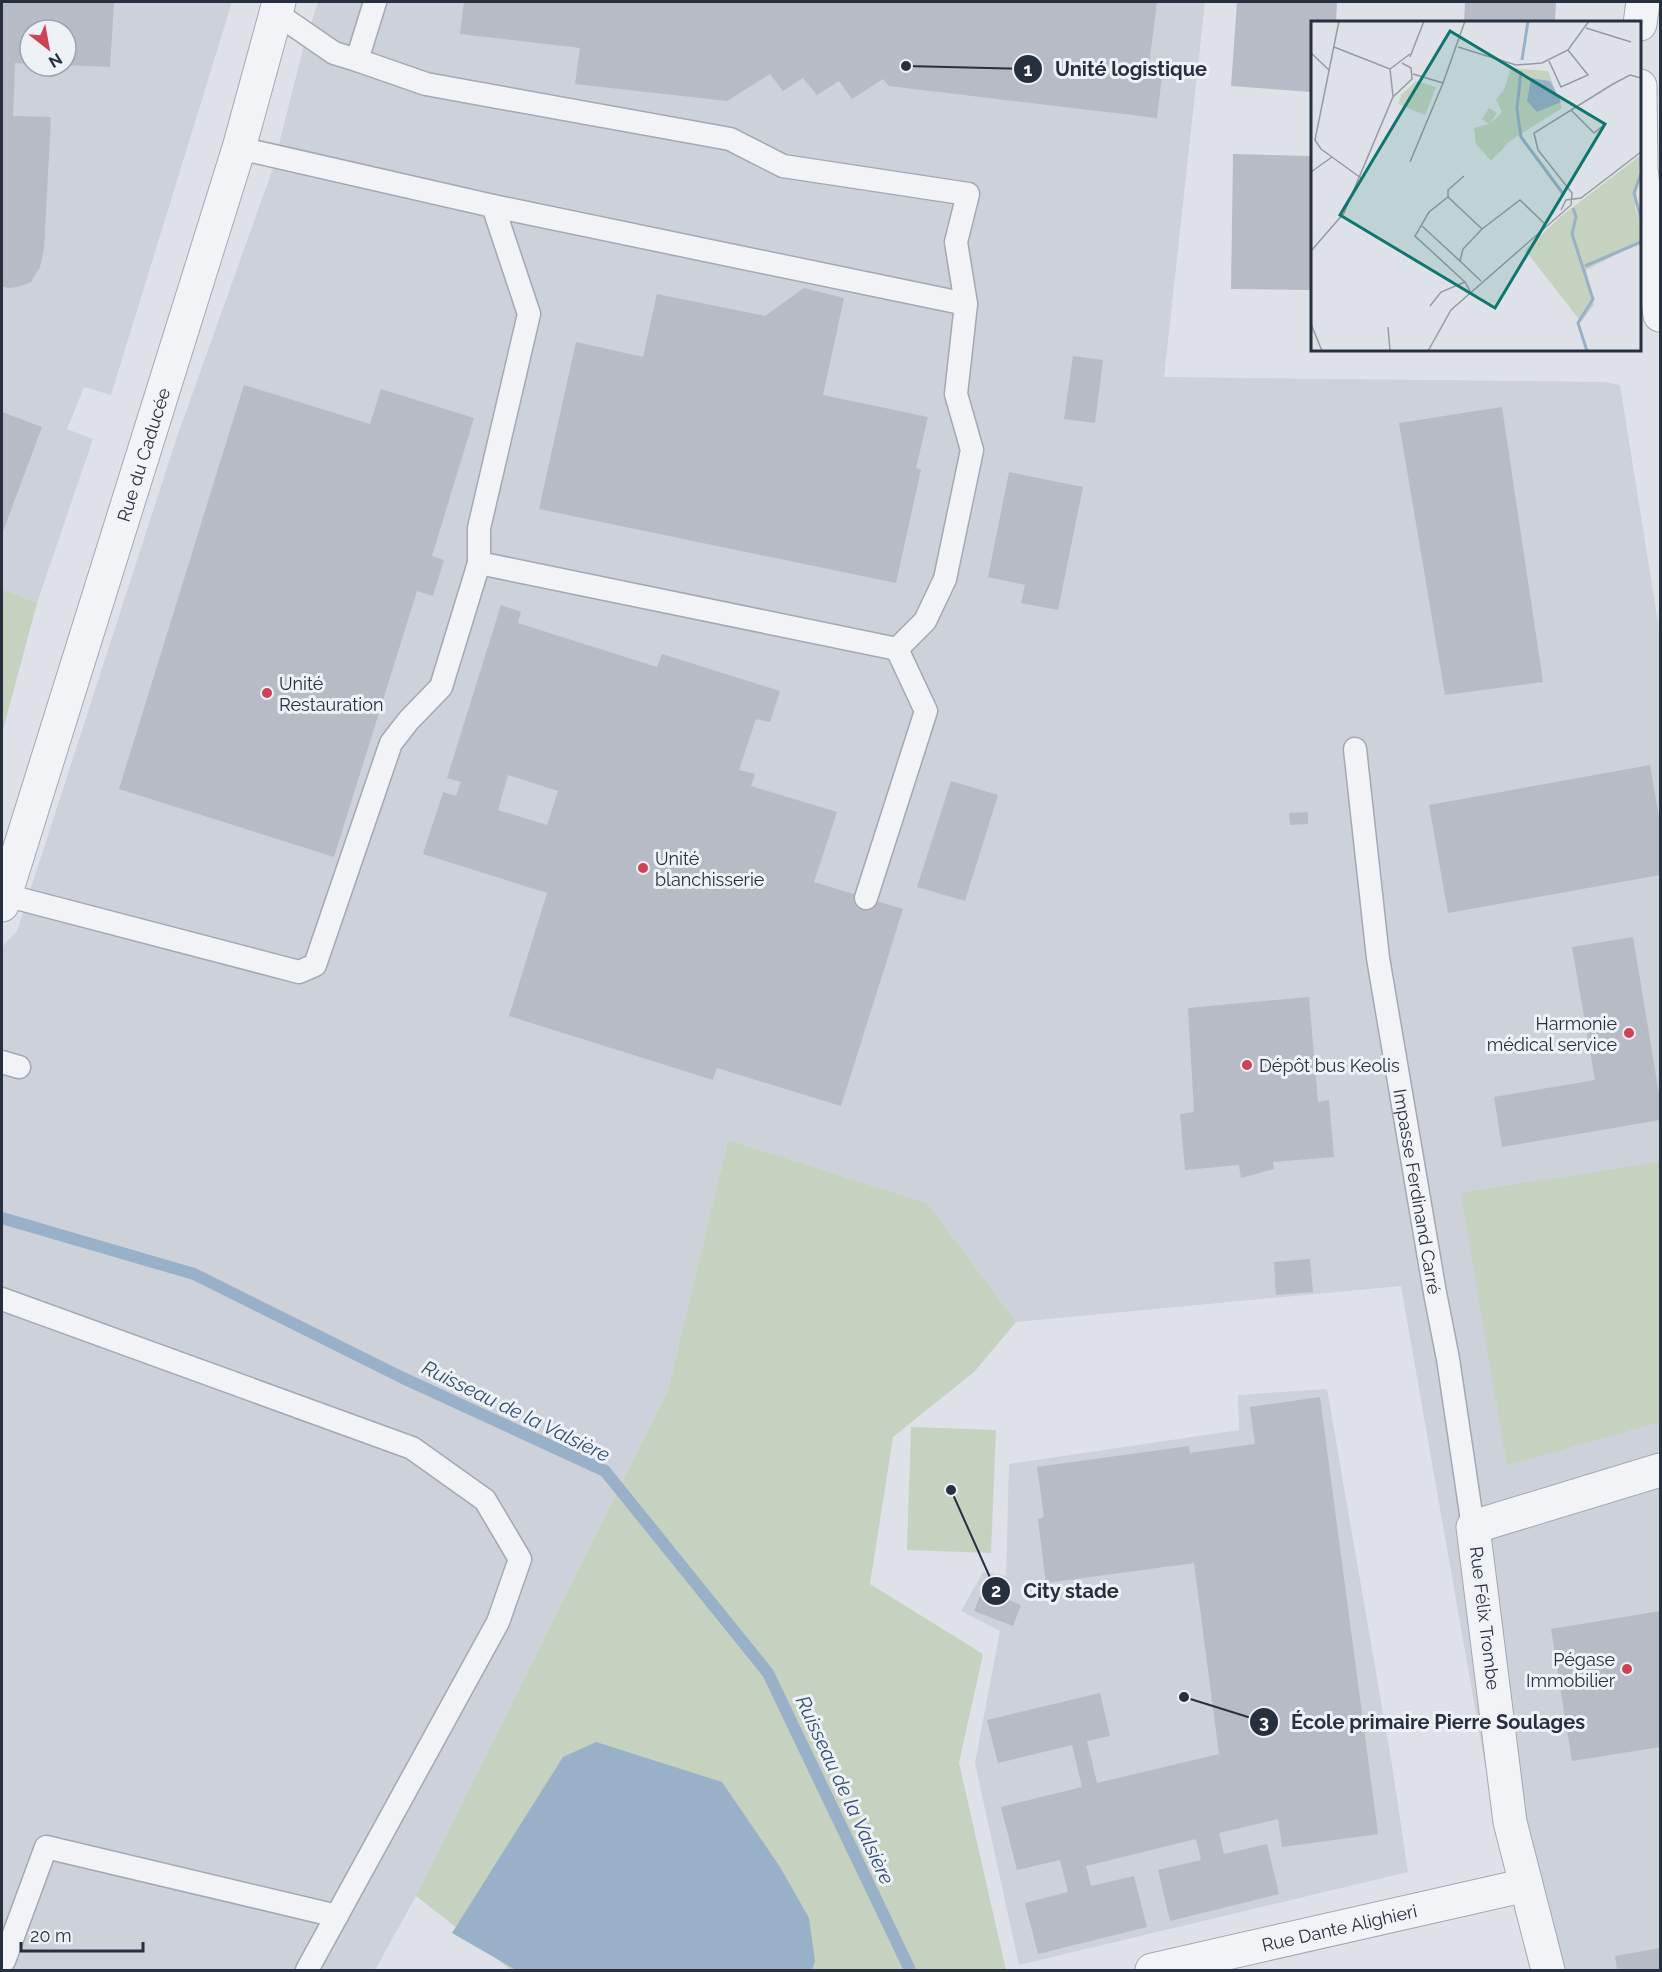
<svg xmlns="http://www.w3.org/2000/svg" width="1662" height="1972" viewBox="0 0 1662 1972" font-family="Raleway,sans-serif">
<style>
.built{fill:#ccd1da;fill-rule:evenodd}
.green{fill:#c4d2bf}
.water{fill:#99b0c9}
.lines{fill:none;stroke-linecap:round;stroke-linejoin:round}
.stream{stroke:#99b0c9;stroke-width:12}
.building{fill:#b6bbc5;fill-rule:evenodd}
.service-casing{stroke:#a3a9b2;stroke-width:25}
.minor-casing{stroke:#a3a9b2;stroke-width:35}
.service{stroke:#f1f3f6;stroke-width:22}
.minor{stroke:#f1f3f6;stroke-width:33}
.poi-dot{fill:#cf4256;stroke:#eef1f6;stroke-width:2}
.labels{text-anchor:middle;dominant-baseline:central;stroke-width:6;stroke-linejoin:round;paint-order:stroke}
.street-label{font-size:18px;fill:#27303f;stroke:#eef1f6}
.poi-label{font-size:18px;fill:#27303f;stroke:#eef1f6;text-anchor:start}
.water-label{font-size:20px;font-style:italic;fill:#314e73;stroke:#eef1f6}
.inset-river{fill:none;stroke:#99b0c9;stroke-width:3}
.inset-road{fill:none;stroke:#959ba4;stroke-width:1.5}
.view{fill:#0f766e;fill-opacity:0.15;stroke:#0f766e;stroke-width:3}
.inset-edge{fill:none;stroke:#27303f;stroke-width:3}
.leader{fill:none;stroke:#27303f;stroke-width:2}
.callout-dot{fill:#27303f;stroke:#eef1f6;stroke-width:2}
.mark-label{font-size:18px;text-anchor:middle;font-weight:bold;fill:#fff}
.callout-label{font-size:20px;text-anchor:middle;font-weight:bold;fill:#27303f;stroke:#eef1f6;stroke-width:6;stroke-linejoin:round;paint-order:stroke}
</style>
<rect width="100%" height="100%" fill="#dee2e8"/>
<path class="built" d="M 2,2 L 232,2 L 111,395 L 84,387 L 67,429 L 93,439 L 37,603 L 2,589 ZM 30,30 L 66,30 L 66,66 L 30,66 Z
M 318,2 L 1205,2 L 1164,377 L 1605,382 L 1620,385 L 1660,635 L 1660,1970 L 1535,1970 L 1496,1828 L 1401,1286 L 1016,1322 L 927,1203 L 728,1140 L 668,1390 L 416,1896 L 375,1970 L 2,1970 L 2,947 L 17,931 L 177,437 L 273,168 L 303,49 Z
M 1327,1389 L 1392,1765 L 1408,1872 L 1019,1965 L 975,1763 L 1000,1631 L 961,1611 L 983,1572 L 1006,1576 L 1009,1464 L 1239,1430 L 1238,1395 Z"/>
<path class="green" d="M 2,589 L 37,603 L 2,734 Z
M 728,1140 L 927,1203 L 1016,1322 L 974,1372 L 893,1437 L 870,1584 L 983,1654 L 959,1763 L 1006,1970 L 511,1970 L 416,1896 L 668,1390 Z
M 1660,1162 L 1660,1422 L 1507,1465 L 1461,1193 Z
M 911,1427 L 996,1430 L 991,1553 L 907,1550 Z"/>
<path class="water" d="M 596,1742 L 722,1782 L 780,1867 L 809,1918 L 815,1961 L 812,1970 L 516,1970 L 452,1933 L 563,1757 Z"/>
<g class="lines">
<path class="stream" d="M 2,1218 L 194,1274 L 403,1378 L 605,1471 L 768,1673 L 910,1970"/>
</g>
<path class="building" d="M 2,2 L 114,2 L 110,67 L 66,65 L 66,30 L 30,30 L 30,64 L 15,63 L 13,116 L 51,117 L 44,249 L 40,267 L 31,282 L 18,287 L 8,288 L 2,286 Z
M 464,2 L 1157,2 L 1148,73 L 1162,75 L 1157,118 L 889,86 L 883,79 L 852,99 L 839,81 L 817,95 L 803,78 L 783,91 L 770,74 L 727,101 L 575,84 L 580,48 L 460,34 Z
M 1237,2 L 1337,2 L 1336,22 L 1312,22 L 1312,92 L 1231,86 Z
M 1465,2 L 1556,2 L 1555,22 L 1464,22 Z
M 1233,154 L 1312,156 L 1312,290 L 1231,289 Z
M 804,288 L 844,298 L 823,395 L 928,417 L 916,468 L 921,470 L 896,583 L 539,509 L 576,342 L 643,357 L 657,294 L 765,316 Z
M 1073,356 L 1103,360 L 1095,423 L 1064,419 Z
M 244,385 L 370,424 L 381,389 L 474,418 L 432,556 L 444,560 L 433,596 L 417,591 L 334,857 L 119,789 Z
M 1502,407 L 1543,682 L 1445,695 L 1399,423 Z
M 2,412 L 42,427 L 2,534 Z
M 1009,472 L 1083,487 L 1058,610 L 1021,603 L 1025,585 L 988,577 Z
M 501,605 L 521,612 L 518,623 L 657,667 L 662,654 L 780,691 L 770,722 L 756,719 L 739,770 L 755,774 L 751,786 L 837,812 L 814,882 L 903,909 L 841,1106 L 717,1068 L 713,1080 L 509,1016 L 547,893 L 423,854 L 443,792 L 456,796 L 461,782 L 447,778 ZM 508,775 L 558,791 L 547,825 L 498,810 Z
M 1650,765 L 1660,823 L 1660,875 L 1448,913 L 1429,805 Z
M 951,781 L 998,795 L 965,901 L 917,887 Z
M 1308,812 L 1308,824 L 1290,825 L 1289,813 Z
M 1633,937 L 1660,1100 L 1660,1120 L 1502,1147 L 1494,1097 L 1595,1080 L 1572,947 Z
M 1309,997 L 1318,1102 L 1329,1100 L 1334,1157 L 1273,1162 L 1274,1169 L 1241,1178 L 1239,1165 L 1185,1170 L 1180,1114 L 1194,1112 L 1188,1008 Z
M 1310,1259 L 1313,1292 L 1276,1295 L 1274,1262 Z
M 1320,1397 L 1378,1834 L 1282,1847 L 1278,1819 L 1219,1833 L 1224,1854 L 1267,1844 L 1279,1894 L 1170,1921 L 1158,1870 L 1201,1860 L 1196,1839 L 1086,1866 L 1091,1886 L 1134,1876 L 1147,1927 L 1038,1954 L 1025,1903 L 1068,1892 L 1060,1860 L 1017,1870 L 1001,1807 L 1082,1787 L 1072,1745 L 998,1763 L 987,1720 L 1100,1693 L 1110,1736 L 1087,1741 L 1097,1783 L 1219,1754 L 1194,1563 L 1046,1583 L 1038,1519 L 1044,1517 L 1037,1467 L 1189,1446 L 1190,1453 L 1255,1444 L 1250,1407 Z
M 983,1589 L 1021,1605 L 1013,1626 L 974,1611 Z
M 1660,1611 L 1660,1747 L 1572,1761 L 1551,1629 Z
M 1660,1948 L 1660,1970 L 1617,1970 L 1615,1956 Z"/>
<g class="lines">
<defs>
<g id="service">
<path d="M 276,13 L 334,53 L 357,60 L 375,2"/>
<path d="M 239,148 L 493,206 L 529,314 L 479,528 L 479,563 L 897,649 L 925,621 L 945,579 L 972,450 L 956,394 L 966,304 L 956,242 L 968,194 L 783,166 L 730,139 L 426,84 L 357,60"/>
<path d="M 493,206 L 966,304"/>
<path id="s1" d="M 1355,749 L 1378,958 L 1435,1293 L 1448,1359 L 1473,1527"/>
<path d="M 5,895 L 299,972 L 315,965 L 391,743 L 409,720 L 441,687 L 479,563"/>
<path d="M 866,898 L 926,711 L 897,649"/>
<path d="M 2,1062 L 19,1067"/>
<path d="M 2,1299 L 412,1448 L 485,1500 L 520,1559 L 498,1622 L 307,1970"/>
<path d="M 4,1961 L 46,1847 L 337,1916"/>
</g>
<g id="minor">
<path d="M 1640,24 L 1643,2"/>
<path d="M 1640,86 L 1641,170 L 1660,315"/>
<path id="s2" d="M 2,905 L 239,148 L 279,2"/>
<path id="s3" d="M 1152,1970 L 1526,1885"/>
<path d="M 1548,1970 L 1510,1822 L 1473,1527 L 1660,1470"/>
</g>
</defs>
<use href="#service" class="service-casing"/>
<use href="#minor" class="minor-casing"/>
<use href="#service" class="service"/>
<use href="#minor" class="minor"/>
</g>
<g class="poi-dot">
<circle cx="267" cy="693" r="6"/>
<circle cx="643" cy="868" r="6"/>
<circle cx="1629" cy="1033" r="6"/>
<circle cx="1247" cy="1065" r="6"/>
<circle cx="1627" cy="1669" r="6"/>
</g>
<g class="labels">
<g class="street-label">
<text stroke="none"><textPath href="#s2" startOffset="472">Rue du Caducée</textPath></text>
<text stroke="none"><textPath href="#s1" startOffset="447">Impasse Ferdinand Carré</textPath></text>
<text transform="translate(1485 1618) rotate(83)">Rue Félix Trombe</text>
<text stroke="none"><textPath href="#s3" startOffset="192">Rue Dante Alighieri</textPath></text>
</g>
<g class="poi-label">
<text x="279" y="683">Unité<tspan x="279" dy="21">Restauration</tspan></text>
<text x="655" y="858">Unité<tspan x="655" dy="21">blanchisserie</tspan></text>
<text x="1617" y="1023" text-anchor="end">Harmonie<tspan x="1617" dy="21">médical service</tspan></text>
<text x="1259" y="1065">Dépôt bus Keolis</text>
<text x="1615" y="1659" text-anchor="end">Pégase<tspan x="1615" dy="21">Immobilier</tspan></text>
</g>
<g class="water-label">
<text transform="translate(516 1411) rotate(26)">Ruisseau de la Valsière</text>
<text transform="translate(845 1790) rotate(65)">Ruisseau de la Valsière</text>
</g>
</g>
<g transform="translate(1311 21)">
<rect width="330" height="330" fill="#dee2e8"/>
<path d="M 200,47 L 237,50 L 251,87 L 199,120 L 180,140 L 165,123 L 163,107 L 178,103 L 171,98 L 178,87 L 186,92 L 179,103 L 191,91 L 185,78 L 193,69 ZM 105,60 L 125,66 L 114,94 L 87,83 L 90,74 ZM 330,134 L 324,187 L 330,201 L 330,221 L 275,249 L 283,284 L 270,301 L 214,229 L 249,196 Z" fill="#c4d2bf"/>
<path d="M 220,57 L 239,60 L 250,81 L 226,91 L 216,80 Z" fill="#99b0c9"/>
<path class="inset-river" d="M 211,39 L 217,0M 210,50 L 206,88 L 210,116 L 253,174M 330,153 L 323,172 L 330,197M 262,187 L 265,196 L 261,213 L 282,278 L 267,302 L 276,330M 274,245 L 330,221"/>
<path class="inset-road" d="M 28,0 L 4,119 L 10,128 L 50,157M 275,7 L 320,21M 23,26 L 79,48M 147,26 L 205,44 L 231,42 L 257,29 L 278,0M 0,32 L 18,49M 99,36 L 113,0M 238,40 L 250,66 L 277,54 L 257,29M 102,53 L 132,62 L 154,0M 82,75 L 79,48 L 99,33M 260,89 L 283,112 L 293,104M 99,141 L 132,62M 0,151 L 21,136M 137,176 L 137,169 L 153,155M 250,189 L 255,179 L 270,177 L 330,131M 111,205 L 149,240M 171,208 L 209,179 L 234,203M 0,230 L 33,192 L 82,76 L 101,58 L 100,47 L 91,42M 154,261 L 104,215 L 118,191 L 137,176 L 171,208 L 152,228 L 149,240 L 170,260M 119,285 L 130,271 L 154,261 L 159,270M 0,303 L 11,330M 77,306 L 79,330M 117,330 L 140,289 L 260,184 L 261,172 L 227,129 L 223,112 L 302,63 L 319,54 L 330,57"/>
<path class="view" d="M 139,10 L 294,103 L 184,287 L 29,194 Z"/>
<rect width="330" height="330" class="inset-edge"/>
</g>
<path class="leader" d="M906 66L1028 69M951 1490L996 1591M1184 1697L1264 1722"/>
<g class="callout-dot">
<circle cx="906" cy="66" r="6"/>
<circle cx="951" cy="1490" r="6"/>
<circle cx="1184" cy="1697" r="6"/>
<circle cx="1028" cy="69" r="15"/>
<circle cx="996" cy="1591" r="15"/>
<circle cx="1264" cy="1722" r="15"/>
</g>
<g class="mark-label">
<text x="1028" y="76">1</text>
<text x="996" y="1597">2</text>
<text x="1264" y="1728">3</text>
</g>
<g class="callout-label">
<text x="1131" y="76">Unité logistique</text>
<text x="1071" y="1598">City stade</text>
<text x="1438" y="1729">École primaire Pierre Soulages</text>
</g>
<rect width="1662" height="1972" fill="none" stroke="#27303f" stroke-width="6"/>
<g transform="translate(48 48) rotate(149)"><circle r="28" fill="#eef1f6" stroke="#9ea4ad" stroke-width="1.5"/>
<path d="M0-4.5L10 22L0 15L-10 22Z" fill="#cf4256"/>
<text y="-9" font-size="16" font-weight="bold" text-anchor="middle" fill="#27303f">N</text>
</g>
<path d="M21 1942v9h122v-9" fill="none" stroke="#27303f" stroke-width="3"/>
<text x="30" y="1942" font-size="18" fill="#27303f" stroke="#eef1f6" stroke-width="4.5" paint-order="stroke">20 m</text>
</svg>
